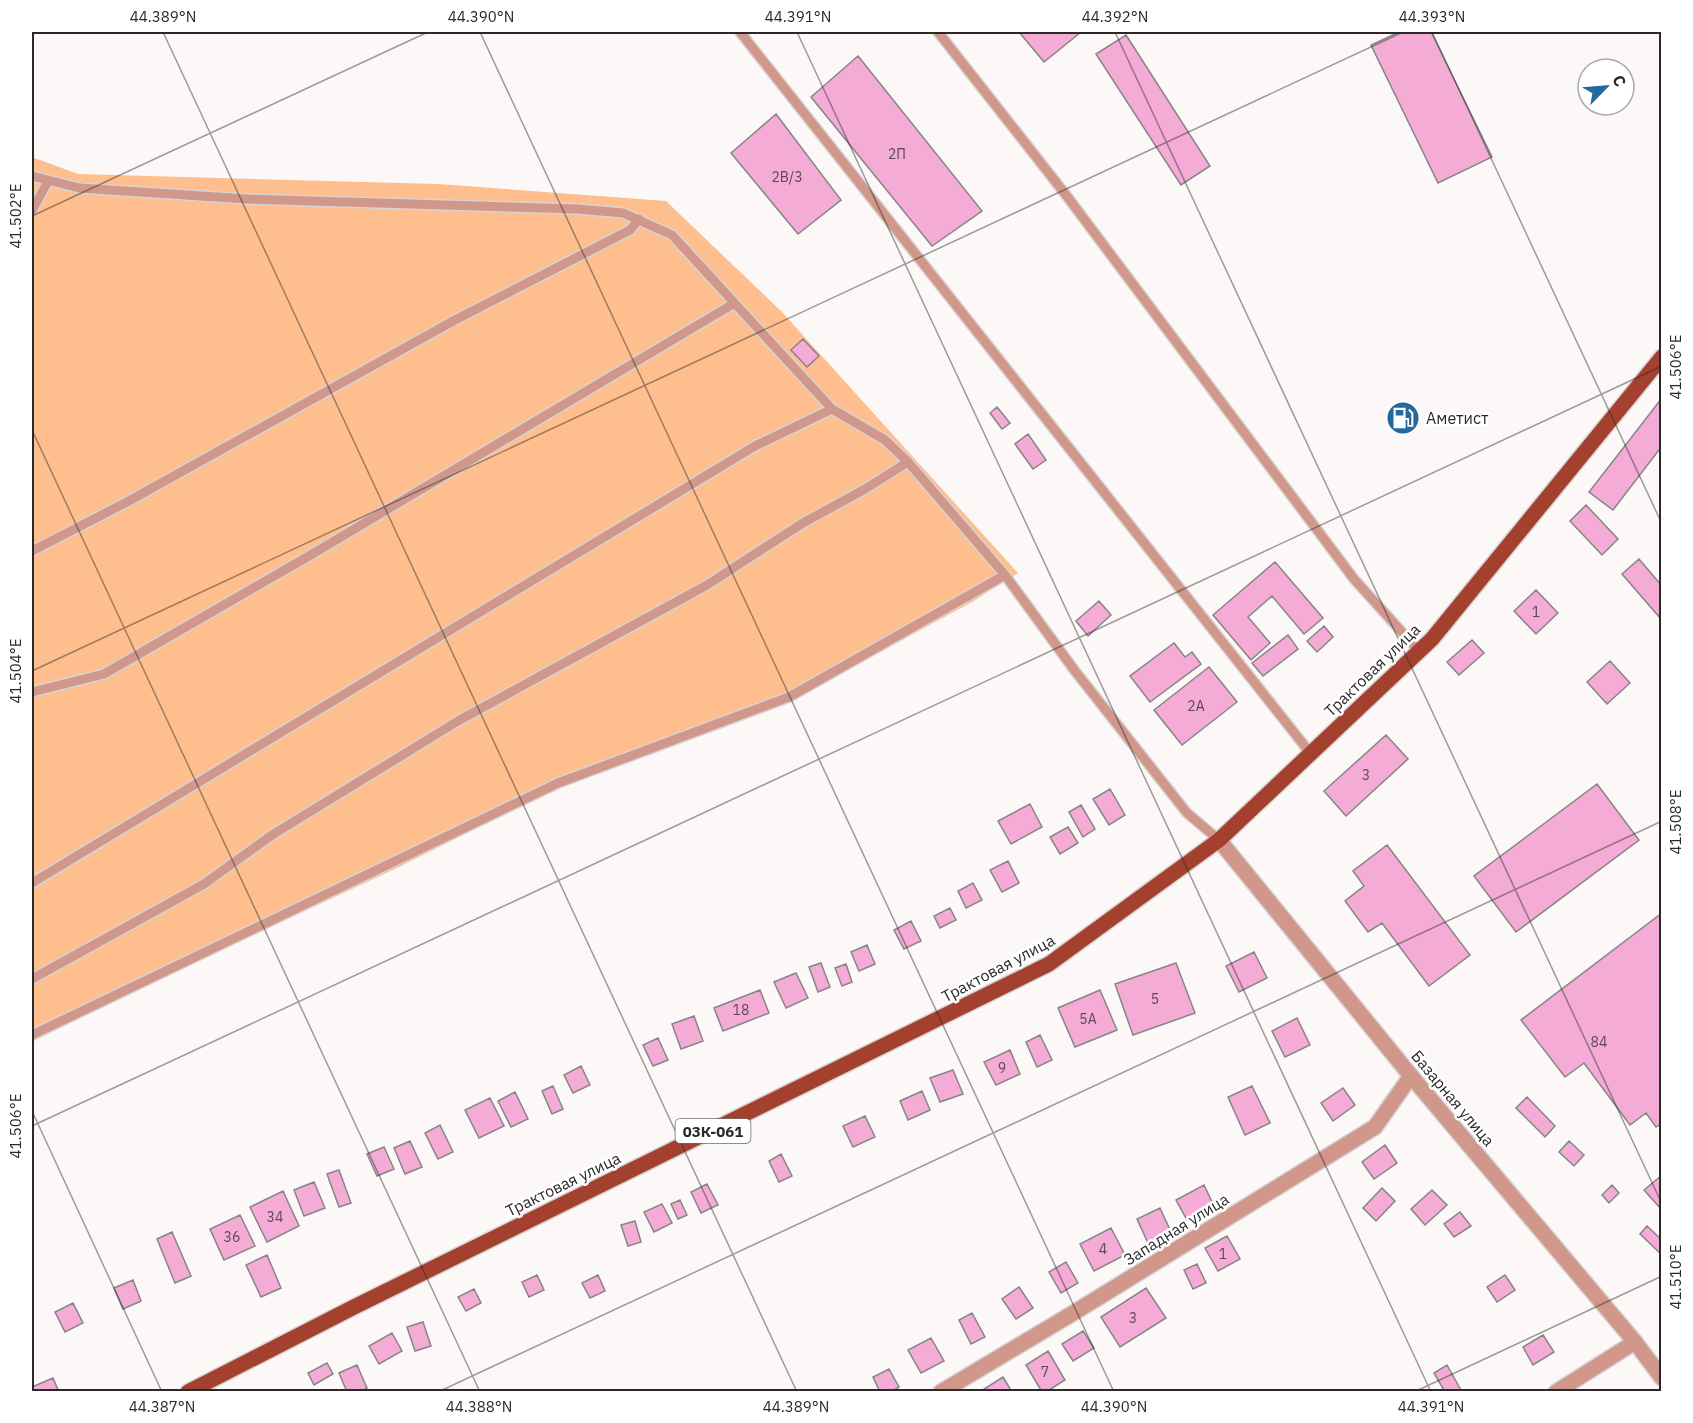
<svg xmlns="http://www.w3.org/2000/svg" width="1693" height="1423" viewBox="0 0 1693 1423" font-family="'IBM Plex Sans',sans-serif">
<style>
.green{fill:#ffbe8e}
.building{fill:#f4acd6;stroke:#878486;stroke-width:1.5}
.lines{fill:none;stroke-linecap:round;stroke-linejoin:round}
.service-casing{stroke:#d7d3d3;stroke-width:12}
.minor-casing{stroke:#d7d3d3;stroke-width:18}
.tertiary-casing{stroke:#d7d3d3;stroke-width:18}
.primary-casing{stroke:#d7d3d3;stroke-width:18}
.service{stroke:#d1978b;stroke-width:9}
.minor{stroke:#d1978b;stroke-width:15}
.tertiary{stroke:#d1978b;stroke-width:15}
.primary{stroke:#a4412e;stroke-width:15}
.ticks{fill:none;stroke:#2a2828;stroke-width:1.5;stroke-opacity:0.45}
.labels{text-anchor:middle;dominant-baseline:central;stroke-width:5;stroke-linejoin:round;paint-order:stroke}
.number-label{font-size:14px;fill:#5c4954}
.shield{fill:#fff;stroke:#6a6868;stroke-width:1.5}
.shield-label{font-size:15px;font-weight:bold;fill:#2a2828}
.poi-label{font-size:16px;fill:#2a2828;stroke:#fff;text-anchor:start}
.street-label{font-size:16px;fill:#2a2828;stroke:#fff}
.neatline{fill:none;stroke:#2a2828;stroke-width:2}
.ticks-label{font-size:15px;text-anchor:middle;fill:#2a2828}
</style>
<rect width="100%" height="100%" fill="#fdf8f8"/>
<path class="green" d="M 32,157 L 78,174 L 438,184 L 666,201 L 782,312 L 1018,573 L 972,602 L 792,700 L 559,787 L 395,869 L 103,1005 L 32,1042 Z"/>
<path class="building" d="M 1019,32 L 1081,32 L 1044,62 Z
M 1399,32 L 1431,32 L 1492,157 L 1438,183 L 1371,45 Z
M 1126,35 L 1210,166 L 1181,185 L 1096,54 Z
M 858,56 L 982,211 L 932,246 L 811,97 Z
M 776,114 L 841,200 L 798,234 L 731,153 Z
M 803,339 L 819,356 L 807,367 L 791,350 Z
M 1662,398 L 1662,446 L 1613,510 L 1589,492 Z
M 997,407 L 1010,423 L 1002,429 L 990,413 Z
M 1028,434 L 1046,460 L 1033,469 L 1015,444 Z
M 1586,505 L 1618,539 L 1602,555 L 1570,521 Z
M 1639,559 L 1662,586 L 1661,619 L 1622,574 Z
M 1275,562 L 1323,618 L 1304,634 L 1272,596 L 1248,617 L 1270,643 L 1251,660 L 1213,615 Z
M 1536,590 L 1558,613 L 1536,634 L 1514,611 Z
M 1099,601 L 1111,615 L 1088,636 L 1076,621 Z
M 1324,626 L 1333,637 L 1317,652 L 1307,641 Z
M 1288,635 L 1298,649 L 1263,676 L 1252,663 Z
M 1472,640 L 1484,653 L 1459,675 L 1447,662 Z
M 1174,643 L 1185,657 L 1192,652 L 1201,664 L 1150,702 L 1130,676 Z
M 1610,661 L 1630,683 L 1607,704 L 1587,682 Z
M 1209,667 L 1237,702 L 1182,745 L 1154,710 Z
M 1386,735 L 1408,759 L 1346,816 L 1324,791 Z
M 1597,784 L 1639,840 L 1516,932 L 1474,876 Z
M 1110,789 L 1125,815 L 1109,825 L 1093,799 Z
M 1030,804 L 1042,827 L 1011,844 L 998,821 Z
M 1081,805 L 1095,829 L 1083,837 L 1069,812 Z
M 1068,827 L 1078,843 L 1060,854 L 1050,837 Z
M 1387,845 L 1470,955 L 1429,986 L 1382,923 L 1368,932 L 1345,901 L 1364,886 L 1353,871 Z
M 1008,861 L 1019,883 L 1002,892 L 990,870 Z
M 973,883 L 982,900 L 966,908 L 958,891 Z
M 950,908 L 956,920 L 940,928 L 934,916 Z
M 1662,913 L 1662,1123 L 1656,1127 L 1646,1113 L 1630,1125 L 1584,1063 L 1565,1077 L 1521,1020 Z
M 911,921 L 921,941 L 904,949 L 894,930 Z
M 867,945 L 875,964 L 859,971 L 851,952 Z
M 1254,952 L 1267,978 L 1239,992 L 1226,966 Z
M 821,963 L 830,987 L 818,992 L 809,967 Z
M 1176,963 L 1195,1013 L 1133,1035 L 1115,984 Z
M 846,964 L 852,982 L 842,986 L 835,968 Z
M 796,973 L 808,998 L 786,1008 L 774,982 Z
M 760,990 L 769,1013 L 723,1031 L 714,1008 Z
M 1100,990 L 1117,1030 L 1075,1047 L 1058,1008 Z
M 694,1016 L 703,1041 L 681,1049 L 672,1024 Z
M 1297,1018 L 1310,1045 L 1285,1057 L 1272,1031 Z
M 1040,1035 L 1052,1060 L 1037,1067 L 1026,1042 Z
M 658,1038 L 668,1060 L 653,1066 L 643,1045 Z
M 1010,1050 L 1020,1074 L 996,1085 L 984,1062 Z
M 581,1066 L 590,1085 L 573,1093 L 564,1075 Z
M 953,1070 L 963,1094 L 940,1102 L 930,1078 Z
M 553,1086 L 563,1109 L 552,1114 L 542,1091 Z
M 1252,1086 L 1270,1123 L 1245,1135 L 1228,1097 Z
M 1343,1088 L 1355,1105 L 1333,1121 L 1321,1103 Z
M 922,1091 L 930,1110 L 908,1120 L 900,1101 Z
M 515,1092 L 528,1119 L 511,1127 L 498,1101 Z
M 1527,1097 L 1555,1126 L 1545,1137 L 1516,1108 Z
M 490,1098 L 504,1126 L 479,1138 L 465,1110 Z
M 865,1116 L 875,1137 L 853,1147 L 843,1126 Z
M 440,1125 L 453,1152 L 438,1159 L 425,1133 Z
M 410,1141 L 422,1167 L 405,1174 L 394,1148 Z
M 1569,1141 L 1584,1155 L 1574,1166 L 1559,1152 Z
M 1385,1145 L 1397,1163 L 1374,1179 L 1362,1162 Z
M 384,1147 L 394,1169 L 377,1176 L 367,1154 Z
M 781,1154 L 792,1176 L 779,1182 L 769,1161 Z
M 339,1170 L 351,1203 L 339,1207 L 327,1174 Z
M 1662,1175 L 1662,1210 L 1644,1190 Z
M 314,1182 L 325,1208 L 304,1216 L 294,1190 Z
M 707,1184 L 718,1205 L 701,1213 L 691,1192 Z
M 1204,1185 L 1214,1206 L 1187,1220 L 1176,1200 Z
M 1612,1185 L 1619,1193 L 1609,1203 L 1602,1195 Z
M 1382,1188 L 1395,1201 L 1376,1221 L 1363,1208 Z
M 1432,1190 L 1447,1205 L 1425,1225 L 1411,1209 Z
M 283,1191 L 299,1226 L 267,1242 L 250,1207 Z
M 680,1200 L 687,1215 L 678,1219 L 671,1204 Z
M 662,1204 L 672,1223 L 654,1232 L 644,1212 Z
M 1160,1208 L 1171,1232 L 1148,1243 L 1137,1219 Z
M 1460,1212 L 1471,1226 L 1454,1237 L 1444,1224 Z
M 240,1215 L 255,1246 L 224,1260 L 210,1229 Z
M 635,1221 L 641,1242 L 628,1246 L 621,1225 Z
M 1647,1226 L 1662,1240 L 1662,1255 L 1640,1234 Z
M 1111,1228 L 1125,1255 L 1094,1271 L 1080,1244 Z
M 172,1232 L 191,1276 L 175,1283 L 157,1239 Z
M 1227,1236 L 1240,1259 L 1218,1271 L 1205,1248 Z
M 267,1255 L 281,1288 L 261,1297 L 246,1265 Z
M 1066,1262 L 1078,1283 L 1061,1293 L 1049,1272 Z
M 1197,1264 L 1206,1283 L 1193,1289 L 1184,1270 Z
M 537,1275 L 544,1290 L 529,1297 L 522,1282 Z
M 598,1275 L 605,1291 L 590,1298 L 582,1283 Z
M 1505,1275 L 1515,1290 L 1497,1302 L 1487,1287 Z
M 133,1280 L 141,1301 L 123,1309 L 114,1288 Z
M 1019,1287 L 1033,1308 L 1016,1319 L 1002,1299 Z
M 1146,1288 L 1166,1318 L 1120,1347 L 1101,1317 Z
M 474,1289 L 481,1303 L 466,1311 L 458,1297 Z
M 73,1303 L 83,1323 L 65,1332 L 55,1312 Z
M 972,1313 L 985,1337 L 971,1344 L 959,1320 Z
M 423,1322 L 431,1346 L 415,1351 L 407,1327 Z
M 1083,1331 L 1094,1348 L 1073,1361 L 1062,1344 Z
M 392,1333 L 402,1351 L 379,1364 L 369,1346 Z
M 1543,1335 L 1554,1352 L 1533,1365 L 1523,1347 Z
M 931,1338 L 944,1361 L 921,1373 L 908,1350 Z
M 1048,1351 L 1065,1380 L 1046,1392 L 1042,1392 L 1026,1365 Z
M 327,1363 L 333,1374 L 314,1385 L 308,1373 Z
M 357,1365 L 367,1388 L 360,1392 L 347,1392 L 339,1373 Z
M 1447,1365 L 1462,1392 L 1445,1392 L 1434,1373 Z
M 889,1369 L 899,1387 L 891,1392 L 880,1392 L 873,1377 Z
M 1003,1377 L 1012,1392 L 981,1392 L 981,1391 Z
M 53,1378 L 59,1392 L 32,1392 L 32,1387 Z"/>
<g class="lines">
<defs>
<path id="service" d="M 740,32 L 1311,754
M 938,32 L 1066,195 L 1354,579 L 1419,651
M 32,176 L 79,188 L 247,199 L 577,209 L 623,213 L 672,235 L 832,409 L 885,440 L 908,462 L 1005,575 L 1075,671 L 1187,813 L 1219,840
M 32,211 L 48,181
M 32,551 L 127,502 L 455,320 L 630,230 L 639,219
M 32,692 L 104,674 L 309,556 L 733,304
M 32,883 L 755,446 L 832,409
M 32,979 L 204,884 L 272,835 L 458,721 L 707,585 L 803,523 L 865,489 L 908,462
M 32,1035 L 558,783 L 789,697 L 1005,575"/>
<path id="minor" d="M 941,1392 L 1075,1312 L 1375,1127 L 1411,1076
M 1556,1392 L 1635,1342"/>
<path id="tertiary" d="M 1219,840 L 1411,1076 L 1635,1342 L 1662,1378"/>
<path id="primary" d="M 188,1392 L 354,1307 L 1049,964 L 1219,840 L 1432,639 L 1662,357"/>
</defs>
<use href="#service" class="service-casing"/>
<use href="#minor" class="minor-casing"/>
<use href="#tertiary" class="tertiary-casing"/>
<use href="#primary" class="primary-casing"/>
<use href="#service" class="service"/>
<use href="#minor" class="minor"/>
<use href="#tertiary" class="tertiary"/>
<use href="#primary" class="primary"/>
</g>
<path class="ticks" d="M 163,32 L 797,1392M 480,32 L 1114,1392M 797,32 L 1431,1392M 1115,32 L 1662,1204M 1432,32 L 1662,524M 32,216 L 428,32M 32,430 L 480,1392M 32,671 L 1403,32M 32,1111 L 162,1392M 32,1126 L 1662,366M 438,1392 L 1662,821M 1414,1392 L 1662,1276"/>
<defs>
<symbol id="fuel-disc" viewBox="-11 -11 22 22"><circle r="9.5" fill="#23699d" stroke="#fff"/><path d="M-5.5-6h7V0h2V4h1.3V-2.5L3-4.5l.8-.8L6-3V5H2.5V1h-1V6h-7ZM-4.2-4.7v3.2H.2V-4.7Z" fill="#fff"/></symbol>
</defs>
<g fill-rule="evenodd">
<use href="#fuel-disc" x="1384" y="399" width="38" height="38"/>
</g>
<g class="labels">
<g class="number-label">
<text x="897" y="154">2П</text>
<text x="787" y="177">2В/3</text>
<text x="1536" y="612">1</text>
<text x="1196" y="706">2А</text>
<text x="1366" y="775">3</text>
<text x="1155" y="999">5</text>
<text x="741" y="1010">18</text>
<text x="1088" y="1019">5А</text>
<text x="1599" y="1042">84</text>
<text x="1002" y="1068">9</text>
<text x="275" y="1217">34</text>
<text x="232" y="1237">36</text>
<text x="1103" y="1249">4</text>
<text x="1223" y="1254">1</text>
<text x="1133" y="1318">3</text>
<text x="1045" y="1372">7</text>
</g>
<rect class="shield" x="675.5" y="1119" width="75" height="24" rx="4.5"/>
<g class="shield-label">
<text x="713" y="1131">03К-061</text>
</g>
<g class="poi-label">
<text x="1426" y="418">Аметист</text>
</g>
<g class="street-label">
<text transform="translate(1372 670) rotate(-44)">Трактовая улица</text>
<text transform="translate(998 968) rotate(-28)">Трактовая улица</text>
<text transform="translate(1453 1098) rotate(50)">Базарная улица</text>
<text transform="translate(563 1184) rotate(-26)">Трактовая улица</text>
<text transform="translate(1176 1229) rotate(-32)">Западная улица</text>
</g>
</g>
<rect width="1693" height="1423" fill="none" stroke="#ffffff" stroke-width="66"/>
<g transform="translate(1606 87) rotate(65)"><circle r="28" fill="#ffffff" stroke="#aaa9a9" stroke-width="1.5"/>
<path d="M0-4.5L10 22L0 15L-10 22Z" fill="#23699d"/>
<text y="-9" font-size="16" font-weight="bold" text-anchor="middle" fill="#2a2828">С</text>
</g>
<rect x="33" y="33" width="1627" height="1357" class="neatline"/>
<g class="ticks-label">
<text x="163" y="22">44.389°N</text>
<text x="481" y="22">44.390°N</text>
<text x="798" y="22">44.391°N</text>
<text x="1115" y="22">44.392°N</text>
<text x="1432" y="22">44.393°N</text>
<text transform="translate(16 216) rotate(-90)" y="5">41.502°E</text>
<text transform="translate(1676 367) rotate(-90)" y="5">41.506°E</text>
<text transform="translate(16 671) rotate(-90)" y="5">41.504°E</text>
<text transform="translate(1676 822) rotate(-90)" y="5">41.508°E</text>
<text transform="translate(16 1126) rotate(-90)" y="5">41.506°E</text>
<text transform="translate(1676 1277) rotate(-90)" y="5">41.510°E</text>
<text x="162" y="1412">44.387°N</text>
<text x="479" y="1412">44.388°N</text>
<text x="796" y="1412">44.389°N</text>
<text x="1114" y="1412">44.390°N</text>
<text x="1431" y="1412">44.391°N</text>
</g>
</svg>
